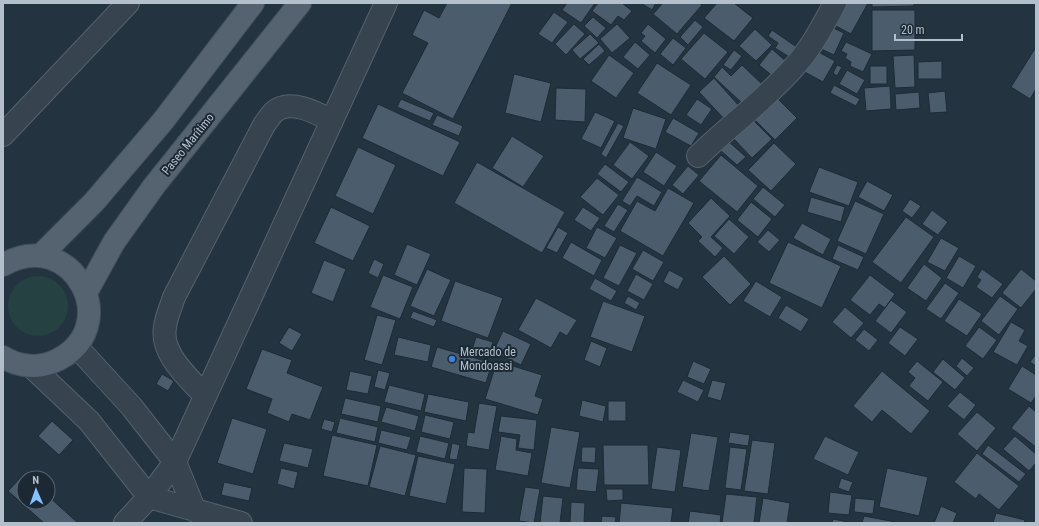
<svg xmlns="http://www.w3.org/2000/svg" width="1039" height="526" viewBox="0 0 1039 526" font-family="'Roboto Condensed',sans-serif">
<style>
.green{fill:#254141}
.building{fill:#4b5c6c;stroke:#1e2b37}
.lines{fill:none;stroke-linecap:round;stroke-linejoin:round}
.minor-casing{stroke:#55626e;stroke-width:24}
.major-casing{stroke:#43505c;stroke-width:24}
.minor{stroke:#374450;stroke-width:22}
.major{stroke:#556370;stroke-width:22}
.shop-dot{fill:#3f7fe0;stroke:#1c2935;stroke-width:1.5}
.labels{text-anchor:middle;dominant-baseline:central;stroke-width:4;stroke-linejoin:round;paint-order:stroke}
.street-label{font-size:12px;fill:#b3bfcb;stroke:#1c2935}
.poi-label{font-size:12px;fill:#b3bfcb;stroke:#1c2935;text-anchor:start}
</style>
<rect width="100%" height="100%" fill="#233340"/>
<path class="green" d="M8 306a30 30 0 1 1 60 0a30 30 0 1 1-60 0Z"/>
<path class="building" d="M 447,3 L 512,3 L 453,119 L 402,93 L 428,43 L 412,35 L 424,10 L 439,18 Z
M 567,3 L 595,3 L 581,23 L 562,10 Z
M 598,3 L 622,3 L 632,11 L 624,20 L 618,16 L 611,25 L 592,11 Z
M 641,3 L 656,3 L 652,10 Z
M 663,3 L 699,3 L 702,5 L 677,34 L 653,14 Z
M 717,3 L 734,3 L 753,18 L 734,41 L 704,18 Z
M 845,3 L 868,3 L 851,34 L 834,25 Z
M 872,3 L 914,3 L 914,6 L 872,7 Z
M 872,10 L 915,10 L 915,50 L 872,51 Z
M 554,12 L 568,22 L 552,43 L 538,34 Z
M 593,17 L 606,28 L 597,38 L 584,26 Z
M 695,20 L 703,27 L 688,45 L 680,37 Z
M 574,24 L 585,34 L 566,55 L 555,44 Z
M 617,24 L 630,38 L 612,53 L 600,39 Z
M 648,24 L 666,39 L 655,53 L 641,41 L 645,36 L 641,33 Z
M 827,25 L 844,33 L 834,55 L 817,47 Z
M 755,29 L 772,45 L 756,61 L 739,46 Z
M 772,30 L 798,48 L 791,58 L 775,48 L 778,43 L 768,36 Z
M 704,33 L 728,52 L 705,79 L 681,59 Z
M 590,34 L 599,43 L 580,59 L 572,50 Z
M 673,38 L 686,48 L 673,65 L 660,54 Z
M 635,42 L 650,55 L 638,69 L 623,57 Z
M 846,42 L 872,54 L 863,72 L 850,66 L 851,62 L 845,58 L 847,54 L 841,51 Z
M 599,44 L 605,51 L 589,65 L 583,59 Z
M 1036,47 L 1036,89 L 1030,99 L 1011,87 Z
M 772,49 L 788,63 L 775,78 L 759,65 Z
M 813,49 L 835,61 L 823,82 L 801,70 Z
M 734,50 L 742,56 L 731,70 L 723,65 Z
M 609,55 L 634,73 L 616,98 L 591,81 Z
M 914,55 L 915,87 L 895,88 L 893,56 Z
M 942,61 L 942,79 L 918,79 L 918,62 Z
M 657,63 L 691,85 L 671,115 L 637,93 Z
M 742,65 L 763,85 L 744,105 L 714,77 L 722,67 L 731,76 Z
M 837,65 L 842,67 L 837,76 L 833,73 Z
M 870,66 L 887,66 L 887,84 L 870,84 Z
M 847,70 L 865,80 L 857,94 L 839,84 Z
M 514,74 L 551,83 L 541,122 L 505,113 Z
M 714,78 L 741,108 L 726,121 L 699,92 Z
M 834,85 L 860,99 L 856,106 L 830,93 Z
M 890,86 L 891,109 L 866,111 L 864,88 Z
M 556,88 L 586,89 L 585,122 L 555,120 Z
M 945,91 L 947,112 L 930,113 L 928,93 Z
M 919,92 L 920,108 L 896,110 L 895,94 Z
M 773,94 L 797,118 L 775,140 L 751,116 Z
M 401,99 L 434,113 L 430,121 L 397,107 Z
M 697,99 L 712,109 L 701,125 L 686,115 Z
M 378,104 L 460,142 L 443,176 L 362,138 Z
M 633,108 L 666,119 L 656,149 L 623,138 Z
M 595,112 L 615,121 L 601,148 L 581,139 Z
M 437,115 L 463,126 L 459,136 L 432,125 Z
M 673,118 L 699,133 L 691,146 L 665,132 Z
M 752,119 L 772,139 L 752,158 L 733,138 Z
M 618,123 L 624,126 L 606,158 L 601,154 Z
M 512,136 L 544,156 L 523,187 L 492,168 Z
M 728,141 L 746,157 L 737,165 L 720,150 Z
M 630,142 L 649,156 L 632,179 L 613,165 Z
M 774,143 L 796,164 L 771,191 L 748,170 Z
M 358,147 L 396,165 L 373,214 L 335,196 Z
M 656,152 L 677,166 L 664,186 L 643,172 Z
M 721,155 L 758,186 L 737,212 L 699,181 Z
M 477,162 L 565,212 L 542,253 L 454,203 Z
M 605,164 L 629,182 L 621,192 L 597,174 Z
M 688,166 L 699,175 L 683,194 L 672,185 Z
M 819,167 L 858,182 L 849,206 L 809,192 Z
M 637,177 L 662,192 L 654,206 L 637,196 L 630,206 L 622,201 Z
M 597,178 L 619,195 L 603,215 L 580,197 Z
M 867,181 L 893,195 L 884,211 L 858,197 Z
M 763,187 L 785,205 L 775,217 L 753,199 Z
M 668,188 L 694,203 L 663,256 L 620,231 L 637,201 L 655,211 Z
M 811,197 L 845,207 L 841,222 L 807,212 Z
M 711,198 L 730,216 L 711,237 L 723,248 L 715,257 L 698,241 L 702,237 L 688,223 Z
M 910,199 L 921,206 L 912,218 L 902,211 Z
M 855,201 L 884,214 L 866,254 L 837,241 Z
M 751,202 L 772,219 L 758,237 L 737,220 Z
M 618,204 L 628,210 L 614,232 L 604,226 Z
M 331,207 L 370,226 L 353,261 L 314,243 Z
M 583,207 L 600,218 L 591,231 L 574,220 Z
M 932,210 L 948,222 L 938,235 L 922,224 Z
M 906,217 L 934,237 L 901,283 L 872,262 Z
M 729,219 L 749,237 L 734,254 L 714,236 Z
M 802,223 L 831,239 L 823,255 L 793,238 Z
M 558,227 L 568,233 L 557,253 L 546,248 Z
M 597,227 L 617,238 L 605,258 L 586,248 Z
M 768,230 L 780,240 L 769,252 L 757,242 Z
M 941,238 L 959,248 L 945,271 L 927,262 Z
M 571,242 L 602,260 L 594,276 L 562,258 Z
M 788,242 L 841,266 L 822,308 L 769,283 Z
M 407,244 L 431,254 L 417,285 L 394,275 Z
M 620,245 L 637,253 L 619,286 L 603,278 Z
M 838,245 L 864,257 L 858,270 L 832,259 Z
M 643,250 L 664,262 L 653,281 L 632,269 Z
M 724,256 L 751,284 L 730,305 L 702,277 Z
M 959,256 L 976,266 L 963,288 L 946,278 Z
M 374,259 L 384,264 L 378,278 L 368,273 Z
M 324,260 L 346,269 L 333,302 L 311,293 Z
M 924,264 L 942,278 L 926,301 L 907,288 Z
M 427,269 L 451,280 L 434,316 L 410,306 Z
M 982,269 L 1003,284 L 992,298 L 976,287 L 981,280 L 977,277 Z
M 1021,269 L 1036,281 L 1036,289 L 1021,308 L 1002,293 Z
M 669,270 L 684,278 L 678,290 L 663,282 Z
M 636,274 L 653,284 L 644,300 L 627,291 Z
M 383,275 L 413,287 L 400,319 L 370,307 Z
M 870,275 L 895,294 L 885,308 L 879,304 L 870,315 L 850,300 Z
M 595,278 L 617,291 L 611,301 L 589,289 Z
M 455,281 L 503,298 L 488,338 L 441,321 Z
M 756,281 L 782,297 L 770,317 L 743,301 Z
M 945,283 L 959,293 L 941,319 L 926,309 Z
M 628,296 L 640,303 L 636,310 L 624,303 Z
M 1000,296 L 1018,309 L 999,335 L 981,321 Z
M 536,298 L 577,320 L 567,336 L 560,332 L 551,348 L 518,330 Z
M 959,299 L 982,314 L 967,336 L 944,321 Z
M 891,300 L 907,312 L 891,333 L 875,321 Z
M 603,301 L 645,316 L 632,352 L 590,337 Z
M 786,305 L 809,319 L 801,332 L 778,318 Z
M 845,307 L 864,323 L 851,338 L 832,322 Z
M 413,311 L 437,320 L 434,327 L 410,318 Z
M 377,315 L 396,320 L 382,365 L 364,360 Z
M 1011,322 L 1025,330 L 1019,341 L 1028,346 L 1017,365 L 993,352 Z
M 289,327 L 302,334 L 292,351 L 279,343 Z
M 900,327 L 918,339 L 905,356 L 888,343 Z
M 979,327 L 997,340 L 983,359 L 965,346 Z
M 864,329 L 878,340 L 869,351 L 855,340 Z
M 503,331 L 531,344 L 521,365 L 493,352 Z
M 398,337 L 431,345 L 428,362 L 394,355 Z
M 476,337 L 493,342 L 488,358 L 471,353 Z
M 591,341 L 607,348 L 600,367 L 584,360 Z
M 437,347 L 492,363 L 486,383 L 431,367 Z
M 262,349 L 292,360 L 287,373 L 323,387 L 310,420 L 292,414 L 289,422 L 267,413 L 272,399 L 246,389 Z
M 1036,354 L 1036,366 L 1030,362 Z
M 962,358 L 974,368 L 967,376 L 956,366 Z
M 943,359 L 965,378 L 955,390 L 933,372 Z
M 497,361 L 542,375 L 535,396 L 543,399 L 538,415 L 485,399 Z
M 693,361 L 711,369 L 704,384 L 687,377 Z
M 917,361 L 943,382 L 928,401 L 909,386 L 915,378 L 908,372 Z
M 1022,366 L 1036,375 L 1036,396 L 1031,403 L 1008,389 Z
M 378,370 L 390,373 L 385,390 L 374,387 Z
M 350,371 L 372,376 L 368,394 L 346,390 Z
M 882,371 L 930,411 L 911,434 L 882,410 L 872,422 L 853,406 Z
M 162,374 L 174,381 L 168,391 L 156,384 Z
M 683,380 L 704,390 L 698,402 L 677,392 Z
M 712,380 L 726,383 L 721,401 L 707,397 Z
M 389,385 L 425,394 L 421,411 L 384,402 Z
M 960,392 L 976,405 L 964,420 L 947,406 Z
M 428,394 L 469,402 L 466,421 L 424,412 Z
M 345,398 L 381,406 L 378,422 L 341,414 Z
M 582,400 L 606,406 L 603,422 L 579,416 Z
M 608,401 L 626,401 L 626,421 L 608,421 Z
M 479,403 L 497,406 L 489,450 L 466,446 L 468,432 L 474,433 Z
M 1029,406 L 1036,412 L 1036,447 L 1011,428 Z
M 386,407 L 419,416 L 415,431 L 381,422 Z
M 977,412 L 996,428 L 977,451 L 957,434 Z
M 425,415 L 454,422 L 450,439 L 421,432 Z
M 501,416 L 537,420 L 534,450 L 518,448 L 520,435 L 498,432 Z
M 232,418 L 267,429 L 253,474 L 217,463 Z
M 340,418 L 378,427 L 375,442 L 336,433 Z
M 324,419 L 335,422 L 332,432 L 321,429 Z
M 52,421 L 73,440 L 59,455 L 38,436 Z
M 551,427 L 580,432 L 570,488 L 541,483 Z
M 381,430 L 411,437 L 407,450 L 378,443 Z
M 730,432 L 750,435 L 748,446 L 728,443 Z
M 691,433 L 718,437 L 709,491 L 682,487 Z
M 332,435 L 377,445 L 368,486 L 323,476 Z
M 420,436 L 449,443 L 445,459 L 416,452 Z
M 501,436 L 517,439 L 516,450 L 532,453 L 528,476 L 495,470 Z
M 825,436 L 859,452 L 848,475 L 813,459 Z
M 1015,436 L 1036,454 L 1036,463 L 1029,471 L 1003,449 Z
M 752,440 L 775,443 L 768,494 L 744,491 Z
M 284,443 L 313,449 L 308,468 L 279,461 Z
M 452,443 L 460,445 L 457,460 L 449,459 Z
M 603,445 L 648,445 L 649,485 L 604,485 Z
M 988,445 L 1026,474 L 1019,482 L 982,454 Z
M 380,446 L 416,455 L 405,496 L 369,487 Z
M 582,447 L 596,447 L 595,463 L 581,462 Z
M 657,447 L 681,450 L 675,492 L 651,489 Z
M 730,447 L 747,449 L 741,490 L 725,488 Z
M 977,453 L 1019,486 L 999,510 L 979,494 L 976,499 L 954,482 Z
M 418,456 L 455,464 L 446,504 L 409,496 Z
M 281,468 L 298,472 L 294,489 L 277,484 Z
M 464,468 L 487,469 L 485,513 L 462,512 Z
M 578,468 L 599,469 L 596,492 L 576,490 Z
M 887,468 L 928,477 L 919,516 L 879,507 Z
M 24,474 L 28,478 L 24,478 L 24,502 L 48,502 L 48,496 L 78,523 L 44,523 L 8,491 Z
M 841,478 L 853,482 L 849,492 L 838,488 Z
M 224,482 L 252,488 L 249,501 L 221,495 Z
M 525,487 L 540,489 L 534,523 L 519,521 Z
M 606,489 L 623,489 L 623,500 L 607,501 Z
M 830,492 L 852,495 L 849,515 L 828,513 Z
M 726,494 L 757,497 L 754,523 L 722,523 Z
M 543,496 L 563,498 L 560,523 L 540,523 Z
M 763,498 L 790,503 L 787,523 L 759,523 Z
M 855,498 L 875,500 L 873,514 L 854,512 Z
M 571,502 L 585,503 L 584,523 L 570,523 Z
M 621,503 L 673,508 L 671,523 L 619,523 Z
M 941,506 L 957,513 L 953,523 L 934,523 Z
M 690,511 L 721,515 L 720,523 L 688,523 Z
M 996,513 L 1025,520 L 1024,523 L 993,523 Z
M 602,516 L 616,517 L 615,523 L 601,523 Z
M 864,516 L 901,523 L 862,523 Z
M 833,519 L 853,523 L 832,523 Z"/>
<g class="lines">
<defs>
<path id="minor" d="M 3,135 L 128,3
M 698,156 C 729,126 765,100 794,67 C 811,49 823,25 835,3
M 76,346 L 131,406 L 175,462 L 195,511
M 31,366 L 89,421 L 149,497 L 241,523
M 205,396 C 189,378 160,354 165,327 C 166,317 171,307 174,297 L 264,125 C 267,121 270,116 274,112 C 290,98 317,113 332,121
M 125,523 L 149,497 L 175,462 L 386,3"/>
<path id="major" d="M 40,256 L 94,202 L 163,121 L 253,3
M 3,265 C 73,224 128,330 53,362 C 37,369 17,366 3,357
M 86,293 L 114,242 L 154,186 L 300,3"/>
</defs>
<use href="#minor" class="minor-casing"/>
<use href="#major" class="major-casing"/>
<use href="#minor" class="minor"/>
<use href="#major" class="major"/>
</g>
<circle class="shop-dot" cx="452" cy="359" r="4"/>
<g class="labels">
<g class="street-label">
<text transform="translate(188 144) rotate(-51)">Paseo Marítimo</text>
</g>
<g class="poi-label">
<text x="460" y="352">Mercado de<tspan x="460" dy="14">Mondoassi</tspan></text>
</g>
</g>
<rect width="1039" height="526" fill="none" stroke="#b3bfcb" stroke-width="8"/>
<g transform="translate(36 490) rotate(358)"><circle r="19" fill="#1c2935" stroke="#586571"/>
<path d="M0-3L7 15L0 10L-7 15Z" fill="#84c1ff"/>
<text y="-6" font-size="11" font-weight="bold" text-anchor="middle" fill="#b3bfcb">N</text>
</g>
<path d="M895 34v6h67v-6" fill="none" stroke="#b3bfcb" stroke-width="2"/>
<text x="901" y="34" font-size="12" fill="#b3bfcb" stroke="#1c2935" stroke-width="3" paint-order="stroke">20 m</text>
</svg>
